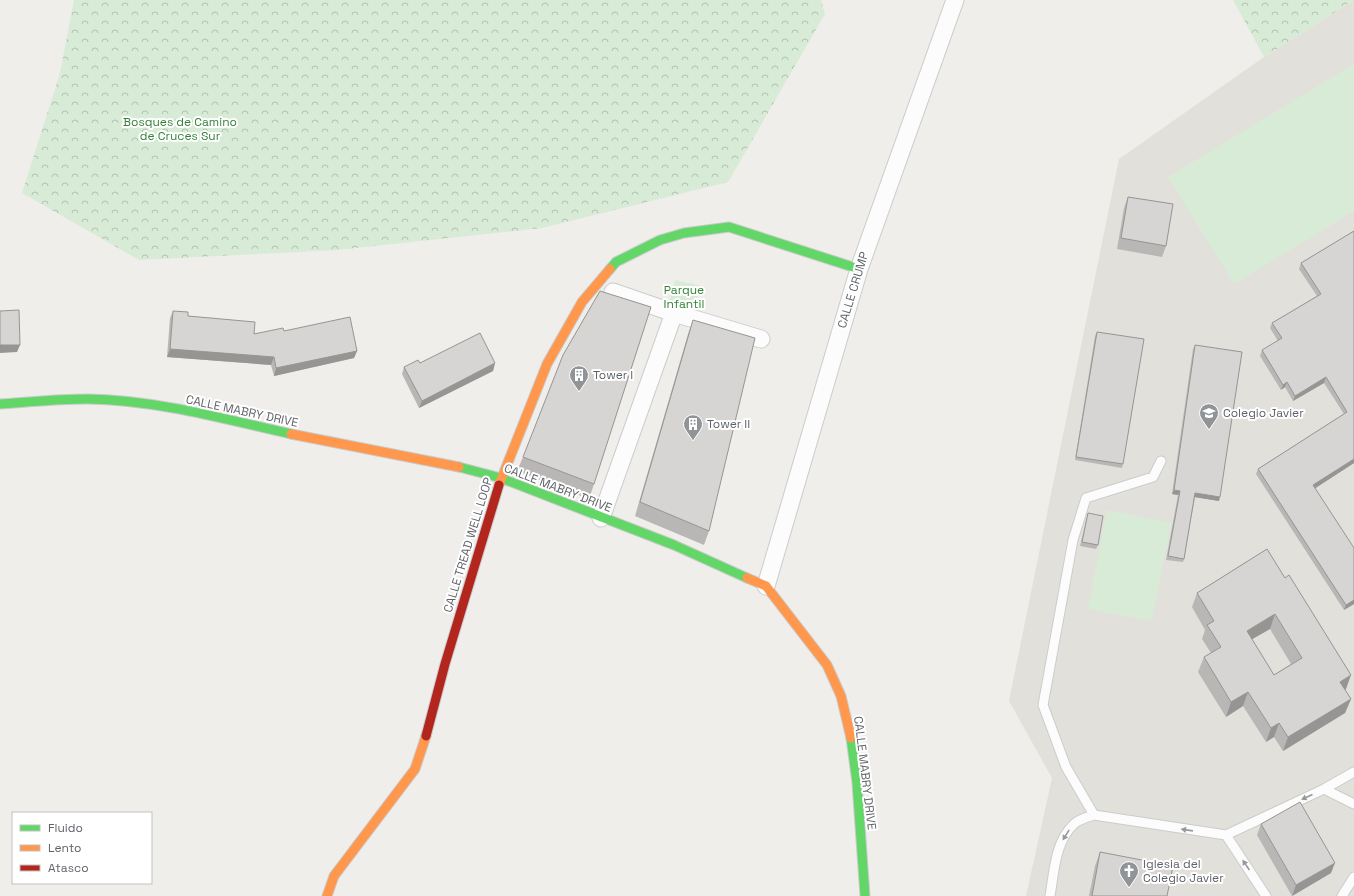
<svg xmlns="http://www.w3.org/2000/svg" width="1354" height="896" viewBox="0 0 1354 896" font-family="'Space Grotesk',sans-serif">
<style>
.education{fill:#e2e0da}
.forest{fill:url(#forest-crowns)}
.park{fill:#d8ebd6}
.lines{fill:none;stroke-linecap:round;stroke-linejoin:round}
.lane-casing{stroke:#cbcccc;stroke-width:11}
.street-casing{stroke:#cbcccc;stroke-width:19}
.fast-casing{stroke:#cacacb;stroke-width:11}
.slow-casing{stroke:#cacacb;stroke-width:11}
.jam-casing{stroke:#cacacb;stroke-width:11}
.lane{stroke:#fdfcfc;stroke-width:9}
.street{stroke:#fdfcfc;stroke-width:17}
.fast{stroke:#63d668;stroke-width:9}
.slow{stroke:#ff974d;stroke-width:9}
.jam{stroke:#b3261e;stroke-width:9}
.wall{fill:#b8b7b5;fill-rule:evenodd}
.shaded-wall{fill:#969594}
.building{fill:#d6d5d3;stroke:#969594;fill-rule:evenodd}
.oneway{fill:#96999c}
.labels{text-anchor:middle;dominant-baseline:central;stroke-width:4;stroke-linejoin:round;paint-order:stroke}
.park-label{font-size:12px;fill:#348238;stroke:#fff}
.street-label{font-size:12px;fill:#5f6368;stroke:#fff}
.poi-label{font-size:12px;fill:#5f6368;stroke:#fff;text-anchor:start}
</style>
<defs>
<pattern id="forest-crowns" width="20" height="18" patternUnits="userSpaceOnUse"><rect width="20" height="18" fill="#d8ebd6"/><path d="M2 6a3 3 0 1 1 6 0M12 15a3 3 0 1 1 6 0" fill="none" stroke="#b2c2b1"/></pattern>
</defs>
<rect width="100%" height="100%" fill="#efeeea"/>
<path class="education" d="M 1354,0 L 1354,896 L 1026,896 L 1052,778 L 1009,701 L 1119,159 L 1264,57 Z"/>
<path class="forest" d="M 74,0 L 821,0 L 825,14 L 728,182 L 542,228 L 337,250 L 139,260 L 22,193 L 60,73 Z
M 1233,0 L 1354,0 L 1264,57 Z"/>
<path class="park" d="M 1354,64 L 1354,211 L 1234,284 L 1168,177 Z
M 675,280 L 702,286 L 689,318 L 667,311 Z
M 1107,510 L 1171,523 L 1152,621 L 1088,609 Z"/>
<g class="lines">
<defs>
<path id="lane" d="M 1324,789 L 1354,804
M 1094,815 L 1066,767 L 1043,705 L 1073,540 L 1086,498 L 1153,477 L 1161,461
M 1226,835 L 1266,896
M 1050,896 C 1054,873 1055,841 1074,824 C 1079,819 1088,817 1094,815 L 1226,835 L 1324,789 L 1354,772
M 1342,896 L 1354,877"/>
<path id="street" d="M 613,292 L 674,313 L 761,339
M 601,518 L 674,313
M 766,586 L 859,269 L 955,0"/>
<path id="fast" d="M 610,269 L 616,262 L 660,240 L 684,233 L 729,227 L 859,269
M 0,404 C 29,402 59,399 88,399 C 156,400 224,419 291,434
M 459,467 L 501,478 L 674,545 L 747,578
M 851,738 L 857,783 L 865,896"/>
<path id="slow" d="M 291,434 L 459,467
M 499,485 L 547,364 L 582,302 L 610,269
M 747,578 L 766,586 L 827,665 L 841,696 L 851,738
M 327,896 L 334,876 L 415,769 L 426,736"/>
<path id="jam" d="M 426,736 L 445,664 L 499,485"/>
</defs>
<use href="#lane" class="lane-casing"/>
<use href="#street" class="street-casing"/>
<use href="#fast" class="fast-casing"/>
<use href="#slow" class="slow-casing"/>
<use href="#jam" class="jam-casing"/>
<use href="#lane" class="lane"/>
<use href="#street" class="street"/>
<use href="#fast" class="fast"/>
<use href="#slow" class="slow"/>
<use href="#jam" class="jam"/>
</g>
<path class="wall" d="M 1128,197 L 1166,246 L 1162,257 L 1117,249 L 1124,208 Z
M 1354,231 L 1354,463 L 1315,488 L 1354,604 L 1344,610 L 1256,474 L 1258,469 L 1344,414 L 1324,383 L 1293,401 L 1285,387 L 1281,390 L 1260,356 L 1262,350 L 1278,341 L 1270,328 L 1272,323 L 1317,296 L 1299,269 L 1301,263 Z
M 173,311 L 188,316 L 254,334 L 284,331 L 357,351 L 354,358 L 274,376 L 271,365 L 167,357 L 170,318 Z
M 693,320 L 709,531 L 704,545 L 635,516 L 688,334 Z
M 1097,332 L 1123,464 L 1122,468 L 1075,460 L 1095,336 Z
M 1195,345 L 1219,501 L 1195,497 L 1184,559 L 1183,562 L 1166,560 L 1178,495 L 1172,494 L 1193,349 Z
M 420,363 L 495,363 L 493,371 L 419,408 L 402,374 L 404,367 Z
M 523,457 L 594,484 L 589,499 L 517,471 Z
M 1088,513 L 1098,545 L 1096,549 L 1080,546 Z
M 1267,549 L 1346,689 L 1345,690 L 1351,699 L 1345,713 L 1283,751 L 1274,737 L 1266,742 L 1243,706 L 1226,717 L 1198,672 L 1204,657 L 1211,653 L 1202,639 L 1205,630 L 1192,607 L 1197,593 ZM 1270,629 L 1291,664 L 1274,675 L 1252,639 Z
M 1261,824 L 1331,873 L 1292,896 L 1257,835 Z
M 1100,852 L 1167,896 L 1089,896 L 1095,866 Z"/>
<path class="shaded-wall" d="M 0,345 L 20,345 L 17,352 L 0,353 Z
M 170,349 L 274,357 L 271,365 L 167,357 Z
M 357,351 L 354,358 L 274,376 L 276,368 Z
M 495,363 L 493,371 L 419,408 L 422,401 Z
M 1326,377 L 1324,383 L 1293,401 L 1295,396 Z
M 1287,382 L 1285,387 L 1281,390 L 1283,385 Z
M 1354,459 L 1354,463 L 1311,491 L 1313,485 Z
M 1174,490 L 1180,491 L 1178,495 L 1172,494 Z
M 1195,493 L 1220,497 L 1219,501 L 1194,497 Z
M 1354,600 L 1354,604 L 1344,610 L 1346,605 Z
M 1275,614 L 1270,629 L 1242,645 L 1247,631 Z
M 1351,675 L 1346,689 L 1335,696 L 1340,682 Z
M 1248,692 L 1243,706 L 1226,717 L 1231,702 Z
M 1351,699 L 1345,713 L 1283,751 L 1288,737 Z
M 1279,723 L 1274,737 L 1266,742 L 1271,728 Z
M 1335,863 L 1331,873 L 1292,896 L 1296,885 Z"/>
<path class="building" d="M 1128,197 L 1173,204 L 1166,246 L 1121,238 Z
M 1354,231 L 1354,459 L 1313,485 L 1354,548 L 1354,600 L 1346,605 L 1258,469 L 1347,412 L 1326,377 L 1295,396 L 1287,382 L 1283,385 L 1262,350 L 1282,338 L 1272,323 L 1321,294 L 1301,263 Z
M 600,291 L 651,307 L 594,484 L 523,457 L 563,355 Z
M 19,310 L 20,345 L 0,345 L 0,311 Z
M 173,311 L 188,312 L 188,316 L 255,322 L 254,334 L 283,328 L 284,331 L 350,317 L 357,351 L 276,368 L 274,357 L 170,349 Z
M 693,320 L 755,338 L 709,531 L 640,502 Z
M 1097,332 L 1144,339 L 1123,464 L 1076,457 Z
M 480,333 L 495,363 L 422,401 L 404,367 L 418,360 L 420,363 Z
M 1195,345 L 1242,352 L 1220,497 L 1195,493 L 1184,559 L 1168,556 L 1180,491 L 1174,490 Z
M 1088,513 L 1103,516 L 1098,545 L 1082,542 Z
M 1267,549 L 1285,578 L 1289,575 L 1351,675 L 1340,682 L 1351,699 L 1288,737 L 1279,723 L 1271,728 L 1248,692 L 1231,702 L 1204,657 L 1221,647 L 1207,625 L 1214,621 L 1197,593 ZM 1275,614 L 1302,658 L 1274,675 L 1247,631 Z
M 1300,802 L 1335,863 L 1296,885 L 1261,824 Z
M 1100,852 L 1173,866 L 1167,896 L 1092,896 Z"/>
<defs><path id="oneway-solid" d="M-6-.8H1V-3.2L6.5 0L1 3.2V.8H-6Z"/></defs>
<g class="oneway">
<use href="#oneway-solid" transform="translate(1307 797) rotate(156)"/>
<use href="#oneway-solid" transform="translate(1187 830) rotate(-172)"/>
<use href="#oneway-solid" transform="translate(1066 835) rotate(122)"/>
<use href="#oneway-solid" transform="translate(1246 865) rotate(-124)"/>
</g>
<defs>
<symbol id="building-pin" viewBox="-11 -11 22 30"><path d="M0 17L-7.5 6A9.5 9.5 0 1 1 7.5 6Z" fill="#919496" stroke="#fff"/><path d="M-4-6H4V6H1V3H-1V6H-4ZM-2.5-4.3h1.7v1.8h-1.7ZM.8-4.3h1.7v1.8H.8ZM-2.5-1h1.7V.8h-1.7ZM.8-1h1.7V.8H.8Z" fill="#fff"/></symbol>
<symbol id="school-pin" viewBox="-11 -11 22 30"><path d="M0 17L-7.5 6A9.5 9.5 0 1 1 7.5 6Z" fill="#919496" stroke="#fff"/><path d="M0-5L7-2L0 1L-7-2ZM-4 1L0 2.5L4 1V4Q0 6-4 4Z" fill="#fff"/></symbol>
<symbol id="church-pin" viewBox="-11 -11 22 30"><path d="M0 17L-7.5 6A9.5 9.5 0 1 1 7.5 6Z" fill="#919496" stroke="#fff"/><path d="M-1.2-6h2.4v3.5h3.3v2.4h-3.3V6h-2.4V-.1h-3.3v-2.4h3.3Z" fill="#fff"/></symbol>
</defs>
<g fill-rule="evenodd">
<use href="#building-pin" x="568" y="364" width="22" height="30"/>
<use href="#school-pin" x="1198" y="402" width="22" height="30"/>
<use href="#building-pin" x="682" y="413" width="22" height="30"/>
<use href="#church-pin" x="1118" y="860" width="22" height="30"/>
</g>
<g class="labels">
<g class="park-label">
<text x="180" y="122">Bosques de Camino<tspan x="180" dy="14">de Cruces Sur</tspan></text>
<text x="684" y="290">Parque<tspan x="684" dy="14">Infantil</tspan></text>
</g>
<g class="street-label">
<text transform="translate(853 290) rotate(-73)">CALLE CRUMP</text>
<text transform="translate(242 411) rotate(12)">CALLE MABRY DRIVE</text>
<text transform="translate(558 488) rotate(21)">CALLE MABRY DRIVE</text>
<text transform="translate(468 545) rotate(-73)">CALLE TREAD WELL LOOP</text>
<text transform="translate(865 773) rotate(83)">CALLE MABRY DRIVE</text>
</g>
<g class="poi-label">
<text x="593" y="375">Tower I</text>
<text x="1223" y="413">Colegio Javier</text>
<text x="707" y="424">Tower II</text>
<text x="1143" y="864">Iglesia del<tspan x="1143" dy="14">Colegio Javier</tspan></text>
</g>
</g>
<rect x="12" y="812" width="140" height="72" fill="#ffffff" stroke="#bfc1c3"/>
<rect x="20" y="825" width="20" height="6" fill="#63d668" stroke="#bfc1c3"/>
<text x="48" y="832" font-size="12" fill="#5f6368">Fluido</text>
<rect x="20" y="845" width="20" height="6" fill="#ff974d" stroke="#bfc1c3"/>
<text x="48" y="852" font-size="12" fill="#5f6368">Lento</text>
<rect x="20" y="865" width="20" height="6" fill="#b3261e" stroke="#bfc1c3"/>
<text x="48" y="872" font-size="12" fill="#5f6368">Atasco</text>
</svg>
